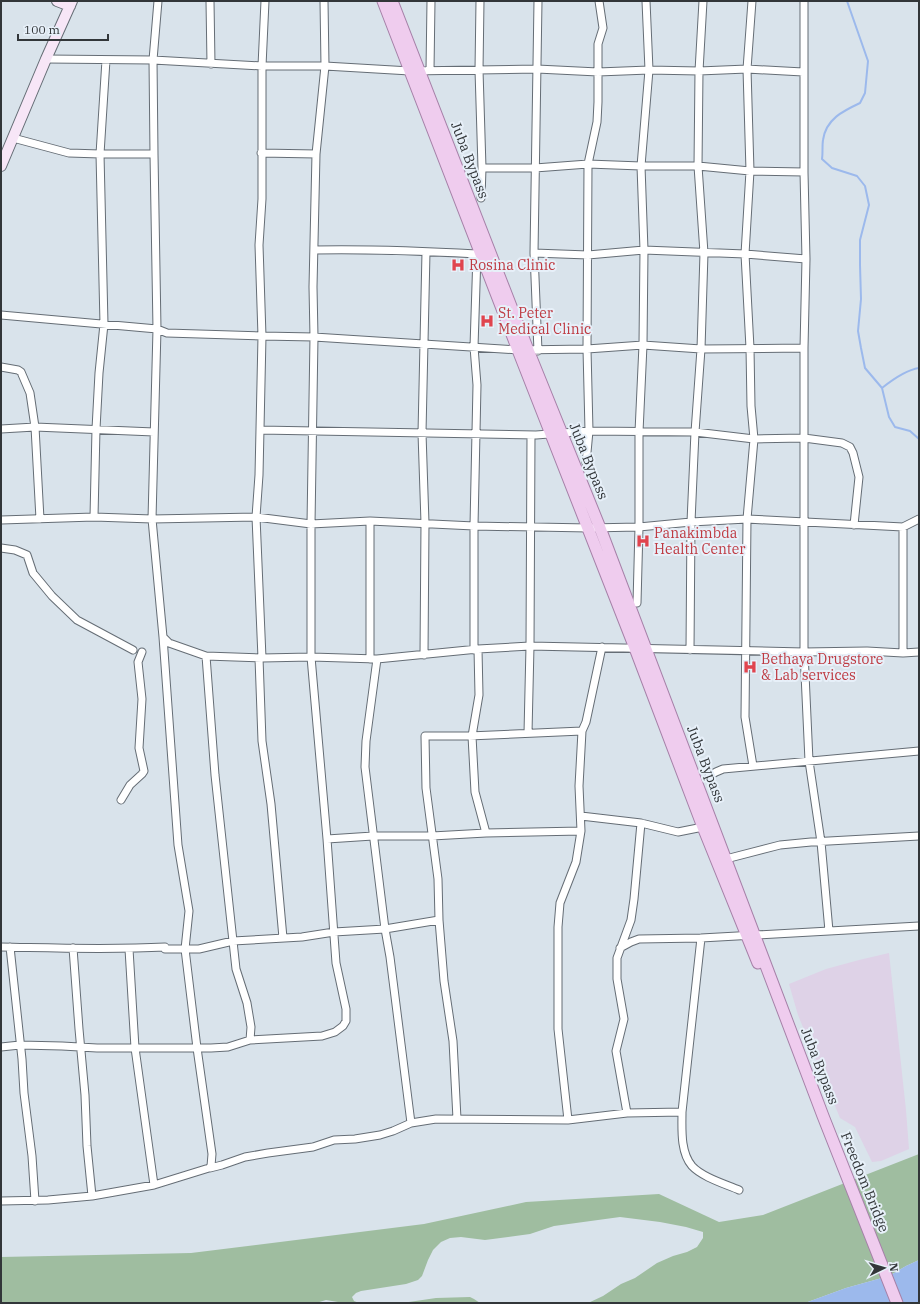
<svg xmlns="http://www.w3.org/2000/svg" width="920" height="1304" viewBox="0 0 920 1304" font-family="'IBM Plex Serif',serif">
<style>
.industrial{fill:#ded2e7}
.green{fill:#9fbda0}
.water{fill:#9cb9ec}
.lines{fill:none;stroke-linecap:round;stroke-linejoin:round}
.stream{stroke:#9cb9ec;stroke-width:2}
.street-casing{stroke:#656d75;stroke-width:9}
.secondary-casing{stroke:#656d75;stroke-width:12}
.primary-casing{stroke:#a681a8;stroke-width:13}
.street{stroke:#fff;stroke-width:7}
.secondary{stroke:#f7e6f7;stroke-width:10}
.primary{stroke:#efccee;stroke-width:11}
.labels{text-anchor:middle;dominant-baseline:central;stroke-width:4;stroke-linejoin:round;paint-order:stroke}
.street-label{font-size:14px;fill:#323639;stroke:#e7f0f9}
.health-label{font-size:14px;fill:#be3a42;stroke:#e7f0f9;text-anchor:start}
</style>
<rect width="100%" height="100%" fill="#d9e3eb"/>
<path class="industrial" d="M 889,953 L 906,1110 L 909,1149 L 881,1161 L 872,1162 L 855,1127 L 840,1118 L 798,1015 L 789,984 L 826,969 L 859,960 Z"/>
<path class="green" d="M 919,1154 L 919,1260 L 906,1266 L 889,1276 L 846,1288 L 805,1303 L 588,1303 L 603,1296 L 621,1284 L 635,1278 L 657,1263 L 673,1256 L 687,1252 L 697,1247 L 703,1238 L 703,1232 L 686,1227 L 660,1222 L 620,1217 L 554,1226 L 530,1234 L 485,1240 L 461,1237 L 450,1238 L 441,1242 L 433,1250 L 428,1260 L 422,1276 L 418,1280 L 406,1284 L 361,1291 L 356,1293 L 352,1297 L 354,1301 L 359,1303 L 344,1303 L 326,1300 L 316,1303 L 1,1303 L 1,1257 L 191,1253 L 424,1224 L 526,1202 L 659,1194 L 719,1222 L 763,1215 Z
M 470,1297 L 474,1299 L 480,1303 L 402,1303 L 436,1298 Z"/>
<path class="water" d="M 919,1260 L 919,1303 L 805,1303 L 846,1288 L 889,1276 L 906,1266 Z"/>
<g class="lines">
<path class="stream" d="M 847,1 L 868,61 L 865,93 L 860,103 C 843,111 826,119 823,140 C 822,146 823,153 822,159 L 832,168 L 857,176 L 865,186 L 869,205 L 860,240 L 860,265 L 861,299 L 858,331 L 861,348 L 865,368 L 882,388 L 889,417 L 895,427 L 910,431 L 919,439
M 882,388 C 892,380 906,370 919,368"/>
<defs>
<path id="street" d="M 158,1 L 153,60 L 154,154 L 157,329 L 152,519 L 163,637 L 169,643 L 206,656 L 262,658 L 311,657 L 377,659 L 478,649 L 530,646 L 804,652 L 867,651 L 903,653 L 919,652
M 210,1 L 211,64
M 480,1 L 479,70 L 482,168 L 481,198
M 538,1 L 534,253 L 538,351
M 752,1 L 747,69 L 750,171 L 745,254 L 750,348 L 751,406 L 754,439 L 747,519 L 745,717 L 753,766
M 804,1 L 804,172 L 806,259 L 804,348 L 804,652 L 809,761 L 821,842 L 829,931
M 46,59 L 153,60 L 262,66 L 325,66 L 410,71 L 537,69 L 598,72 L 649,70 L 699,71 L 747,69 L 803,72
M 430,70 L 431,1
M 13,138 L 69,153 L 100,154 L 154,154
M 261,153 L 316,154
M 482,168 L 535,168 L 588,164 L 641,166 L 698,166 L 750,171 L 804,172
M 314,250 C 368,249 423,251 477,254 L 480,252
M 534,253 L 588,255 L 644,250 L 745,254 L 806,259
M 1,315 L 157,329 L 167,333 L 262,336 L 314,337 L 518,350 L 587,349 L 643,345 L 701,349 L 804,348
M 1,367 L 18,370 L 21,372 L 30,393 L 35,427 L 40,519
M 1,429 L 35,427 L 154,432
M 260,430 L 536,435 L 589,431 L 695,432 L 754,439 L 804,438 L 842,443 L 850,447 L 853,453 L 859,477 L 854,525
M 586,463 L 589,431 L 587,349 L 588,164 L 597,122 L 598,102 L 598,44 L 603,28 L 599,1
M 94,517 L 96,429 L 99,373 L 104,324 L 100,154 L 106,60
M 1,520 L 94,517 L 152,519 L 256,517 L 311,524 L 370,521 L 474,526 L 589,528 L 639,527 L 691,522 L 747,519 L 903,527 L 919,519
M 903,527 L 903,653
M 1,548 L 15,550 L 27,555 L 33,573 L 52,596 L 77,620 L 133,650
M 637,603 L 639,527 L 639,432 L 643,345 L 644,250 L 641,166 L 649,70 L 646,1
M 478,649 L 479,695 L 472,736 L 475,792 L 486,833
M 474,650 L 474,526 L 477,385 L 474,347 L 477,254
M 690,650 L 691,522 L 695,432 L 701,349 L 704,253 L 698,166 L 699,71 L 703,1
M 424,655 L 425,523 L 422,433 L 426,252
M 259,658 L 262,741 L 271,804 L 283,938
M 262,658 L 256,517 L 259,475 L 262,336 L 259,245 L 262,199 L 262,66 L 265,1
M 370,659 L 370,521
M 377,659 L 366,741 L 365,767 L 385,929 L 390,957 L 411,1123
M 528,733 L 530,646 L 531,435
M 709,776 L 716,772 L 723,769 L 919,751
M 121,800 L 130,785 L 142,774 L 144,771 L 139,748 L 142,699 L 138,662 L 142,652
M 581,816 L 641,823 L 678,832 L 703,827
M 327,839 L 373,836 L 432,836 L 486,833 L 581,831
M 722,860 L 780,845 L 811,842 L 919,836
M 701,938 L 682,1112 C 682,1128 680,1152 692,1166 C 702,1177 725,1184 739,1190
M 1,947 C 56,948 110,950 165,947 L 165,949 L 199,949 L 233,941 L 302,937 L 334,932 L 385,929 L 439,920
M 10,947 L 22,1059 L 24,1093 L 32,1156 L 35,1201
M 73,948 L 79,1029 L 85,1095 L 87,1146 L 92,1196
M 620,948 L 631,942 L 639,939 L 701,938 L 919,926
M 129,949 L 135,1048 L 154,1185
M 250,1040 L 322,1036 L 335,1032 L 343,1026 L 346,1021 L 346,1009 L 336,963 L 327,839 L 311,657 L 311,524 L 314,337 L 313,287 L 316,154 L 325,66 L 324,1
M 1,1047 L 20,1045 L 62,1046 L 97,1048 L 211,1048 L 228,1047 L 250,1040 L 251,1027 L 247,1003 L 236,969 L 215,775 L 206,656
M 627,1113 L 616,1051 L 624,1019 L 617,979 L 617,958 L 631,920 L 634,899 L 641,823
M 457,1119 L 453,1041 L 444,981 L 439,920 L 438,879 L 426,788 L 425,736 L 469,736 L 582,731
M 568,1120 L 558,1029 L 558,927 L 560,903 L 576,862 L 581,831 L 579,786 L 582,731 L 586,722 L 602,647
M 210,1168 L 222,1165 L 245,1157 L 268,1153 L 313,1147 L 334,1140 L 355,1139 L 380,1135 L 393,1131 L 411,1123 L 436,1119 L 568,1120 L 627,1113 L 682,1112
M 1,1201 L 48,1200 L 92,1196 L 154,1185 L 209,1168 L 211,1166 L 212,1154 L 197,1048 L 185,949 L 189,911 L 178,845 L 163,637"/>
<path id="secondary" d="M 57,1 L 70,6
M 1,166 L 46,59 L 72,1"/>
<path id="primary" d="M 383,1 L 518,350 L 635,648 L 703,827 L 758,963
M 392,1 L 528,350 L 600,528 L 823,1116 L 897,1303"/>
</defs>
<use href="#street" class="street-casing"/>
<use href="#secondary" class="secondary-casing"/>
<use href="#primary" class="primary-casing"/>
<use href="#street" class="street"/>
<use href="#secondary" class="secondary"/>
<use href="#primary" class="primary"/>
</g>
<defs>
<symbol id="hospital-bare" viewBox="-9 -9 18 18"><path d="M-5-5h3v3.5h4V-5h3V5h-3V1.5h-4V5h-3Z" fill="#e0444e" stroke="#e7f0f9" stroke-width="2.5" paint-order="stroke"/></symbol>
</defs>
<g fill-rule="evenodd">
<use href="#hospital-bare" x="448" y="255" width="20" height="20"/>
<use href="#hospital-bare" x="477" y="311" width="20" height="20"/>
<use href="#hospital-bare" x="633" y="531" width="20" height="20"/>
<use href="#hospital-bare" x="740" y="657" width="20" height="20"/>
</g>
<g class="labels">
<g class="street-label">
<text transform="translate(470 160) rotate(69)">Juba Bypass</text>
<text transform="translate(589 461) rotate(68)">Juba Bypass</text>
<text transform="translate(706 764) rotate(69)">Juba Bypass</text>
<text transform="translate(820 1066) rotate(69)">Juba Bypass</text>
<text transform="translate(865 1182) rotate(68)">Freedom Bridge</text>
</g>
<g class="health-label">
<text x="469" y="265">Rosina Clinic</text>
<text x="498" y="313">St. Peter<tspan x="498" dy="16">Medical Clinic</tspan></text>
<text x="654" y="533">Panakimbda<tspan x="654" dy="16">Health Center</tspan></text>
<text x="761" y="659">Bethaya Drugstore<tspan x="761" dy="16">&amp; Lab services</tspan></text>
</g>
</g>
<rect width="920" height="1304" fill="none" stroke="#323639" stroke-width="4"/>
<g transform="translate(884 1268) rotate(85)" stroke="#e7f0f9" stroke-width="3" paint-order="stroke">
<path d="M0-3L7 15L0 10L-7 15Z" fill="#323639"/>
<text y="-6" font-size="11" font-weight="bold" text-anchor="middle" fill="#323639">N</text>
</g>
<path d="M18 34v6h90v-6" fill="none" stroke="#323639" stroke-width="2"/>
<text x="24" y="34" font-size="12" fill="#323639" stroke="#e7f0f9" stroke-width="3" paint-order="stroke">100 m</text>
</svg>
